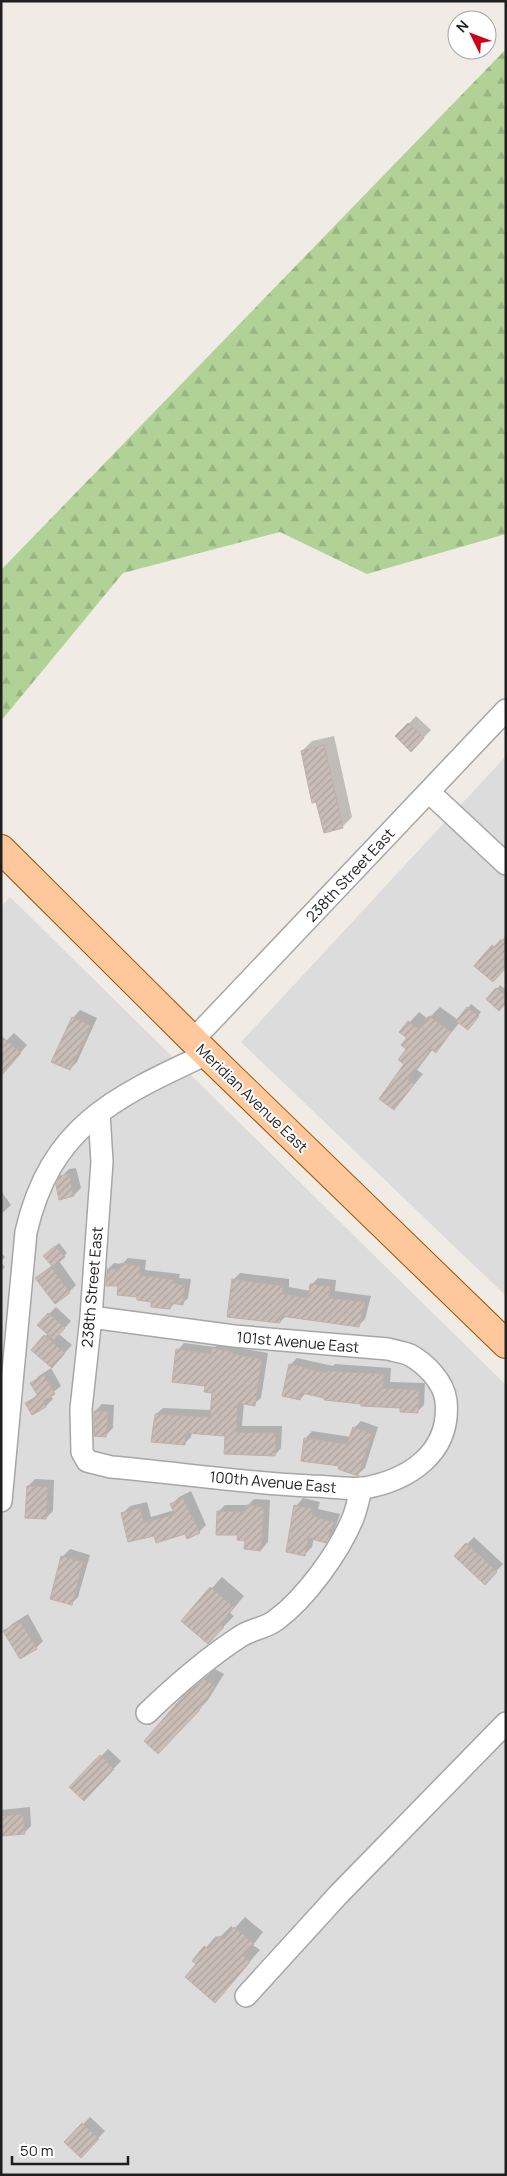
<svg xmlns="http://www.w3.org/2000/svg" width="507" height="2176" viewBox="0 0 507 2176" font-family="Manrope,sans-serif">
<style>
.residential{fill:#dddcdc}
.forest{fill:url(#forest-firs)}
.shadow{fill:#0003}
.building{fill:url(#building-hatch);stroke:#c3afa6}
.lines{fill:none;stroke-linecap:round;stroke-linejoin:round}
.minor-casing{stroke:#a6a6a6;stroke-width:24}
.major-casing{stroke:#9b5400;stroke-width:30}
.minor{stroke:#fff;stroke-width:21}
.major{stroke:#ffc89c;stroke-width:28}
.labels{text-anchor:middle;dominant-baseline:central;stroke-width:4;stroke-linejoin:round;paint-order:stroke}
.street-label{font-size:15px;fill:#1f1f1f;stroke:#fff}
</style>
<defs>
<pattern id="forest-firs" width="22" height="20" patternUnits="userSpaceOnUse" patternTransform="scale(1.25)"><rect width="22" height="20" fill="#b0d297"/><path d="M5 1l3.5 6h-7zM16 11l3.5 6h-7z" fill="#97b482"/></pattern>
<pattern id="building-hatch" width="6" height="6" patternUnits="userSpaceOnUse" patternTransform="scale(1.25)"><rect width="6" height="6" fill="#c9bdb8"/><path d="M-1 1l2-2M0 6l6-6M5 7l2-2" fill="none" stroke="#aca29e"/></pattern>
</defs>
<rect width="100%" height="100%" fill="#f1ebe5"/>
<path class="residential" d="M 506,756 L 506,1296 L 241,1042 Z
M 10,897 L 506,1385 L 506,2175 L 1,2175 L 1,907 Z"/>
<path class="forest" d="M 506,49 L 506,534 L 367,574 L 280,532 L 123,573 L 1,721 L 1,570 Z"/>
<path class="shadow" d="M 416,716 L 431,730 L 411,750 L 397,736 Z
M 334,736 L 352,817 L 342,827 L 302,751 L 312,741 Z
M 501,939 L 503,941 L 506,967 L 476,966 Z
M 500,985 L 506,990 L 506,1002 L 488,999 Z
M 471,1004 L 481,1012 L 471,1025 L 460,1022 L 436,1051 L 433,1049 L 417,1070 L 423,1074 L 394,1109 L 406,1064 L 408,1049 L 408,1038 L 401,1032 L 419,1012 L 428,1019 L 440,1007 L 458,1020 Z
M 80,1010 L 97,1018 L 77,1062 L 70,1069 L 73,1018 Z
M 14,1033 L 27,1045 L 1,1076 L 1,1046 Z
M 76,1168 L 81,1188 L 74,1195 L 61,1177 L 69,1169 Z
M 1,1191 L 11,1205 L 1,1214 Z
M 59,1243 L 67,1253 L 59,1261 L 76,1285 L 69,1292 L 37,1278 L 52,1265 L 48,1253 Z
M 1,1253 L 5,1257 L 1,1261 Z
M 128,1258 L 146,1260 L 145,1270 L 180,1274 L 179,1278 L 191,1279 L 188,1298 L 182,1304 L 175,1303 L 170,1308 L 139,1296 L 119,1285 L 108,1269 L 114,1263 L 122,1264 Z
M 1,1263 L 5,1267 L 1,1271 Z
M 240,1273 L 289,1279 L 289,1287 L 311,1291 L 311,1285 L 318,1278 L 336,1280 L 335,1291 L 371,1296 L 365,1319 L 359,1325 L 286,1316 L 280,1322 L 233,1280 Z
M 56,1307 L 71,1321 L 59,1334 L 72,1345 L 59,1359 L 33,1350 L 48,1333 L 49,1314 Z
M 220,1342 L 239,1346 L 239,1348 L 268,1353 L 261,1398 L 254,1404 L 244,1403 L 242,1426 L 282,1426 L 281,1448 L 275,1455 L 226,1435 L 192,1432 L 191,1437 L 185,1443 L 156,1414 L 163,1408 L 212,1410 L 214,1392 L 178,1350 L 184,1343 L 215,1347 Z
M 297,1358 L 333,1366 L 335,1364 L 391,1368 L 390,1382 L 425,1383 L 424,1405 L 417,1412 L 401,1407 L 363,1403 L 306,1393 L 300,1399 L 290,1365 Z
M 51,1368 L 61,1386 L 50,1395 L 53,1399 L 46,1406 L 33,1413 L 27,1403 L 38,1394 L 32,1383 L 39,1376 Z
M 102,1404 L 114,1405 L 113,1428 L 105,1436 L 95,1411 Z
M 361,1421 L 378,1427 L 365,1468 L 358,1474 L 341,1465 L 306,1438 L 312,1431 L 351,1437 L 354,1428 Z
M 35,1479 L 54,1480 L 53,1511 L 46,1518 L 28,1486 Z
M 191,1491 L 206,1525 L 199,1532 L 154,1535 L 123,1513 L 130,1506 L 147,1502 L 151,1517 L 175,1510 L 172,1504 L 179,1497 Z
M 303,1498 L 320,1502 L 318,1509 L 340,1514 L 333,1534 L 326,1541 L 314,1538 L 312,1547 L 305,1554 L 296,1506 Z
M 254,1499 L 270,1500 L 268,1542 L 261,1550 L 246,1540 L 218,1512 L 225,1505 L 248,1505 Z
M 474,1537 L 503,1564 L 485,1583 L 455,1556 Z
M 70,1549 L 90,1555 L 78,1597 L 71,1604 L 62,1557 Z
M 222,1577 L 244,1596 L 230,1613 L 234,1616 L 208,1642 L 183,1620 Z
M 28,1614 L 43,1641 L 36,1648 L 5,1631 L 12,1624 Z
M 215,1669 L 224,1674 L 208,1700 L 169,1742 L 186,1695 Z
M 108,1749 L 121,1761 L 84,1799 L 71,1787 Z
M 30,1807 L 31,1826 L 24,1833 L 1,1835 L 1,1810 Z
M 245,1917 L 263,1932 L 253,1945 L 260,1950 L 215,2001 L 198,1964 L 194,1961 L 216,1936 L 219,1938 L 231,1926 L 234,1929 Z
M 90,2117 L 105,2131 L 81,2156 L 66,2142 Z"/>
<path class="building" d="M 408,723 L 424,738 L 411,752 L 395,736 Z
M 324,745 L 343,828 L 324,833 L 316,802 L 312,803 L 301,751 Z
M 506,936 L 506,968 L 493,982 L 474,966 L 492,945 L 495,948 Z
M 496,988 L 506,996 L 506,1003 L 499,1011 L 486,999 Z
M 467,1007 L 479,1016 L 468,1030 L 456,1021 Z
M 429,1016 L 451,1032 L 436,1053 L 431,1049 L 408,1080 L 414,1084 L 394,1110 L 379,1099 L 404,1064 L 398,1060 L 406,1049 L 401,1045 L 407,1038 L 399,1032 L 408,1021 L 419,1029 Z
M 72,1017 L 91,1026 L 70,1070 L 51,1062 Z
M 1,1036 L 21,1053 L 1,1076 Z
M 69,1174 L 74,1196 L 59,1200 L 56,1185 L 60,1176 Z
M 55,1246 L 65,1257 L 53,1267 L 43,1256 Z
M 121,1263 L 140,1266 L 139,1275 L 174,1280 L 174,1283 L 185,1285 L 183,1305 L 171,1303 L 170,1309 L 151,1307 L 151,1302 L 137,1300 L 137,1297 L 117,1295 L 118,1286 L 106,1286 L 107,1269 L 120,1269 Z
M 51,1267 L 70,1293 L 55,1304 L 35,1278 Z
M 232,1279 L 283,1286 L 282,1294 L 308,1298 L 310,1284 L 330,1286 L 329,1298 L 365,1302 L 359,1327 L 281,1316 L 280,1323 L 227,1317 Z
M 48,1313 L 65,1328 L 54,1340 L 37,1325 Z
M 44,1335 L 65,1353 L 52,1368 L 31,1350 Z
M 212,1348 L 233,1352 L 233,1354 L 262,1359 L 255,1406 L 238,1403 L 236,1432 L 276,1433 L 275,1456 L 224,1454 L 225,1436 L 186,1433 L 185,1445 L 151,1442 L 155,1414 L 210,1417 L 212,1393 L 204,1392 L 205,1386 L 172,1382 L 176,1349 L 211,1354 Z
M 289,1364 L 327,1373 L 327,1371 L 384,1374 L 383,1388 L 419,1390 L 418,1413 L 400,1412 L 400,1408 L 361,1406 L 361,1404 L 324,1400 L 324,1398 L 302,1393 L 300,1400 L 282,1396 Z
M 44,1375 L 55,1394 L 43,1401 L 46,1407 L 32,1415 L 25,1403 L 38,1396 L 30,1383 Z
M 94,1411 L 108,1412 L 106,1437 L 94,1436 Z
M 353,1427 L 372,1434 L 358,1476 L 338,1469 L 339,1466 L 301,1461 L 304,1438 L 347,1444 Z
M 27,1486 L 48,1487 L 46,1519 L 25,1518 Z
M 183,1498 L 200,1533 L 187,1539 L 185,1534 L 156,1543 L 154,1536 L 128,1542 L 121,1513 L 140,1508 L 144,1523 L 175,1514 L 170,1504 Z
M 246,1505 L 264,1507 L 261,1551 L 244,1549 L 245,1541 L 237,1540 L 238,1535 L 216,1535 L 217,1511 L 245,1512 Z
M 294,1505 L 313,1509 L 312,1516 L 334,1522 L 326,1543 L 308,1538 L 305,1556 L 286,1552 Z
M 466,1543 L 497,1572 L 485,1585 L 454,1556 Z
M 61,1556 L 83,1562 L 72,1605 L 50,1599 Z
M 210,1587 L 234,1607 L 220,1624 L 224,1627 L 208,1644 L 181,1621 Z
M 20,1621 L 37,1649 L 20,1659 L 3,1631 Z
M 204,1679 L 215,1685 L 198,1712 L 158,1754 L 144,1741 L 185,1694 Z
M 100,1755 L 114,1769 L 84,1801 L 69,1787 Z
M 23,1814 L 25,1834 L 1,1836 L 1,1816 Z
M 234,1927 L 254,1944 L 243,1956 L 250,1962 L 215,2003 L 185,1977 L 196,1964 L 192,1961 L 204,1946 L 208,1949 L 219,1936 L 224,1939 Z
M 82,2123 L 99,2139 L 81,2158 L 64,2142 Z"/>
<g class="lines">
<defs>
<path id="minor" d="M 429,792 L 506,864
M 193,1040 L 506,710
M 91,1317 L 234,1336 L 388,1349 C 395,1351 403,1352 410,1355 C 426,1364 444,1382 446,1401 C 451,1453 409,1480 364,1488 C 348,1490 328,1486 311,1486 C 244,1483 178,1473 111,1467 L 87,1461 L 82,1452 L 81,1409 L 91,1317 L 102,1162 L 99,1113
M 1,1501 L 26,1232 C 51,1125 115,1097 207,1054
M 147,1713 C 176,1685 207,1658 241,1636 C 252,1629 266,1628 276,1620 C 306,1598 339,1552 353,1518 C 357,1508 359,1498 361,1488
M 246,1996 L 338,1895 L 506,1723"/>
<path id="major" d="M 1,849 L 207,1054 L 506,1344"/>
</defs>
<use href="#minor" class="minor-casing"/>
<use href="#major" class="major-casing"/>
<use href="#minor" class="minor"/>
<use href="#major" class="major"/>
</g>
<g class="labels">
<g class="street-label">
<text transform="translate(350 875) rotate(-47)">238th Street East</text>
<text transform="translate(252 1098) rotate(44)">Meridian Avenue East</text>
<text transform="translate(92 1287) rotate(-85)">238th Street East</text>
<text transform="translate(298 1342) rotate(5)">101st Avenue East</text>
<text transform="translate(273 1482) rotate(5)">100th Avenue East</text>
</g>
</g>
<rect width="507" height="2176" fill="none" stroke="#1f1f1f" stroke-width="5"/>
<g transform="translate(472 35) rotate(312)"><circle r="24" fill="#ffffff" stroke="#a5a5a5"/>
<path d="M0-4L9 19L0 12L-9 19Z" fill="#cf001a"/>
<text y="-8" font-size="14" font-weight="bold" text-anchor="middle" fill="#1f1f1f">N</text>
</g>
<path d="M12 2156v8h116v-8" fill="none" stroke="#1f1f1f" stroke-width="2.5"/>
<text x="20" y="2156" font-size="15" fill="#1f1f1f" stroke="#ffffff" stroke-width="4" paint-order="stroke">50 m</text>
</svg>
